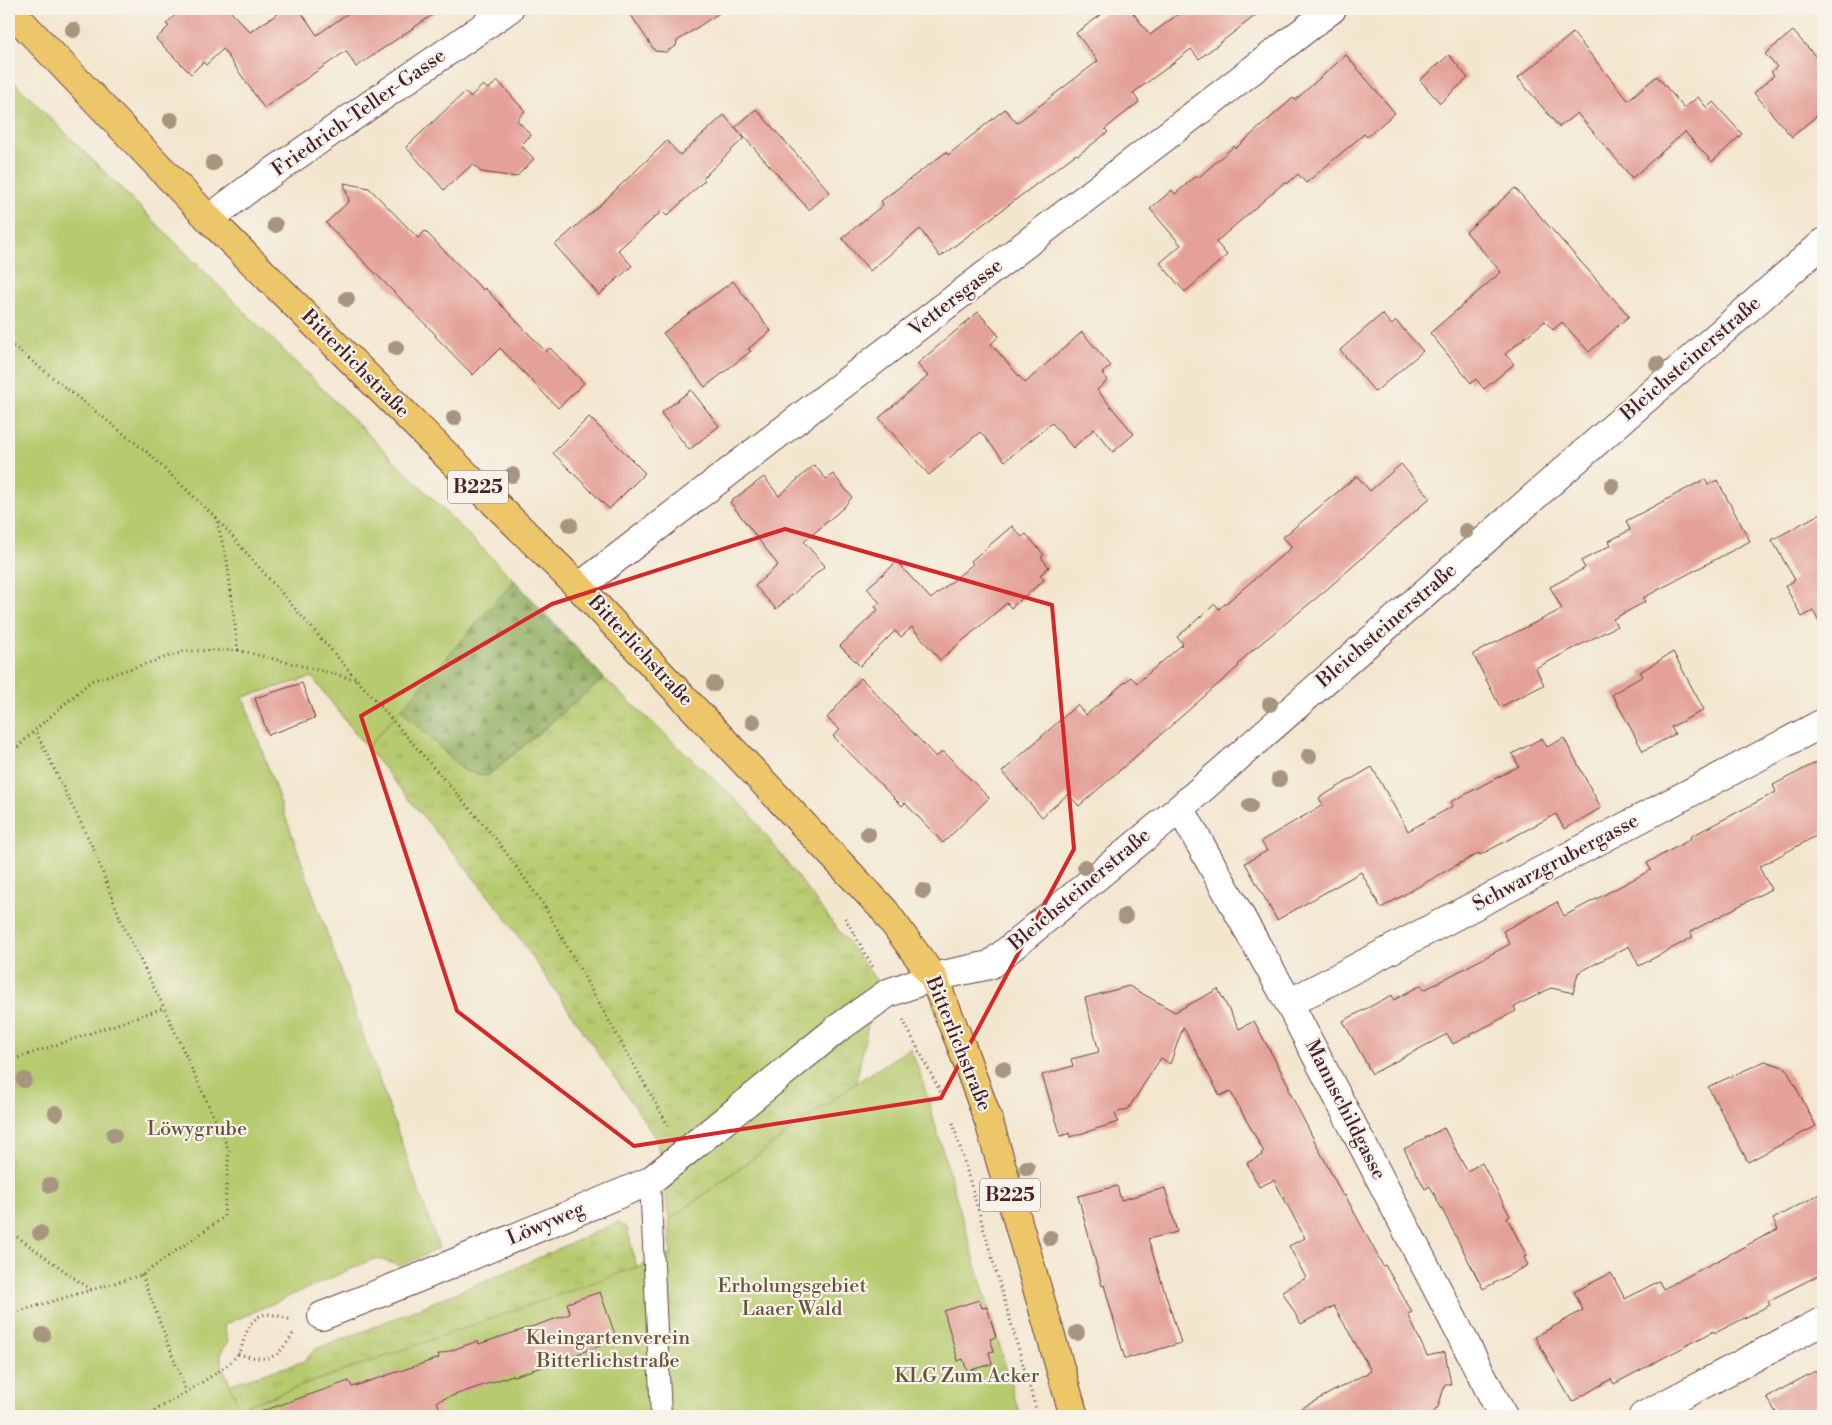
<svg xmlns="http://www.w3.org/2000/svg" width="1832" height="1425" viewBox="0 0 1832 1425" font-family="'Libre Bodoni',serif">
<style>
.grass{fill:url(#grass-tufts);stroke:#80744c}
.forest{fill:url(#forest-firs);stroke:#6d6646}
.green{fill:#b6ca6e;stroke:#80744c}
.building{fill:#e4a199}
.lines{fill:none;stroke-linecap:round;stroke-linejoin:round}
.service-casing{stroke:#633d44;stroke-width:22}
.minor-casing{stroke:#633d44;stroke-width:30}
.primary-casing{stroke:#633d44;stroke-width:30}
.path{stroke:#633d44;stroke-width:3;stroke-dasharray:1 4;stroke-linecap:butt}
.service{stroke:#fff;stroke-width:20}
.minor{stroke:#fff;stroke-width:28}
.primary{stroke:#ecc669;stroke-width:28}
.tree{fill:#a89580}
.marked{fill:none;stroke:#d62828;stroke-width:4;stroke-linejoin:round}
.labels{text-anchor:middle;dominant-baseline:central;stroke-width:4.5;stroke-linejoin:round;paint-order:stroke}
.shield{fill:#f7f3e8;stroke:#7e5f64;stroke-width:1}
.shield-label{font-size:19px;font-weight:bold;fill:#4a1f2b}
.street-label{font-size:20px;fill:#4a1f2b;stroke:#f7f3e8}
.park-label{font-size:20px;fill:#6a523f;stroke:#f7f3e8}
</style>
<defs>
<pattern id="grass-tufts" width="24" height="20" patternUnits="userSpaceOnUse" patternTransform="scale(1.25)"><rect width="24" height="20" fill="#b6ca6e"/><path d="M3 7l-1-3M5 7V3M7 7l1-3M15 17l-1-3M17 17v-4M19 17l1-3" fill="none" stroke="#9ead5f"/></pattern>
<pattern id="forest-firs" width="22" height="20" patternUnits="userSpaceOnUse" patternTransform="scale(1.25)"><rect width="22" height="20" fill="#90ae61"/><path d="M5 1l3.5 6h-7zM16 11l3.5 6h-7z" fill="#788d50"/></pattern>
</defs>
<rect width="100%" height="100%" fill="#f7f3e8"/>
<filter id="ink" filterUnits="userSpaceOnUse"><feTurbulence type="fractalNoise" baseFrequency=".02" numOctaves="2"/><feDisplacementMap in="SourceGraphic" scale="10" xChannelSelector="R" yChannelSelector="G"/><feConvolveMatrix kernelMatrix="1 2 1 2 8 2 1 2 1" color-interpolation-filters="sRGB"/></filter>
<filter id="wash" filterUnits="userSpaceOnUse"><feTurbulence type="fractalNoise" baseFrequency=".0096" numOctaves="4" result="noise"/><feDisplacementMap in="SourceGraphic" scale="20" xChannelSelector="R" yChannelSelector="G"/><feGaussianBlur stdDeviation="1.12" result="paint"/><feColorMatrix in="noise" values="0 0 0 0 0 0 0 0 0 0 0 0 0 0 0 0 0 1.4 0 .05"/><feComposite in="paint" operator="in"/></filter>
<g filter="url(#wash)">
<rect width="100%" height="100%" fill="#f3e6cf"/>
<path class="grass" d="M 9,326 L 488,776 L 604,678 L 747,810 L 877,981 L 856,1083 L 669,1220 L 657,1141 L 637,1110 L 501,911 L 367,748 L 312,677 L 243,697 Z
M 618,1222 L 627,1228 L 637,1268 L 216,1416 L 119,1416 L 220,1354 L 223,1368 L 230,1384 L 305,1361 L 315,1349 L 344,1339 L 509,1271 Z"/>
<path class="forest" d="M 9,77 L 514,580 L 604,678 L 487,776 L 464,771 L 355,665 Z"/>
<path class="green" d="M 9,77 L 514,580 L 367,748 L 312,677 L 243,697 L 439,1248 L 401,1266 L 376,1258 L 224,1325 L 228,1342 L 220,1354 L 223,1368 L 239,1408 L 671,1255 L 669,1220 L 856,1083 L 910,1048 L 921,1076 L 1020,1416 L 9,1416 Z"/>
<g id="blocks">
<path class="building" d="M 181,9 L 228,9 L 250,32 L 285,9 L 299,9 L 317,35 L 354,9 L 441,9 L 356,67 L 346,51 L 264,108 L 223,49 L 206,65 L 203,62 L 191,74 L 156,39 L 169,26 L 166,24 Z
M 627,9 L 725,9 L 677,41 L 676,46 L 666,52 L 655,51 Z
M 1109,9 L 1130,9 L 1150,35 L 1185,9 L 1264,9 L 1199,59 L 1191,49 L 1168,67 L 1133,93 L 1139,102 L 1105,129 L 1108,132 L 1078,155 L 1076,154 L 940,257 L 920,229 L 870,271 L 842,238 L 883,205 L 881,201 L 946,152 L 948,155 L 1005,109 L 1017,123 L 1098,61 L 1076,33 Z
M 1793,31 L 1823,65 L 1823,110 L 1792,137 L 1754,93 L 1774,75 L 1771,72 L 1777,67 L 1765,54 Z
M 1573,33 L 1628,100 L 1657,76 L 1684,108 L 1698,97 L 1707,108 L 1713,102 L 1742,134 L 1712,162 L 1685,132 L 1632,178 L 1577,113 L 1559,127 L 1518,78 Z
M 1346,55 L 1395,113 L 1367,137 L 1364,134 L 1306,183 L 1298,174 L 1287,184 L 1285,182 L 1216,242 L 1227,255 L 1185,292 L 1160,263 L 1181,245 L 1150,209 L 1172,190 L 1175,194 L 1196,176 L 1198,178 L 1234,146 L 1236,148 L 1293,98 L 1295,100 Z
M 1449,55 L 1468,78 L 1440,103 L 1420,80 Z
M 498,81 L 525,111 L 517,120 L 531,135 L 521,145 L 534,159 L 516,177 L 481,172 L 473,164 L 444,190 L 406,147 L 465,92 L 470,97 L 483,85 L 488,89 Z
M 756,109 L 830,192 L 809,210 L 736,128 L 744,138 L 703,178 L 705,180 L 667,216 L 662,211 L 618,250 L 632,266 L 599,295 L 555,245 L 604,201 L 667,141 L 680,155 L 724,115 L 735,128 Z
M 344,183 L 369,188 L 418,238 L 425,231 L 483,290 L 485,288 L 546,352 L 550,348 L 584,383 L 558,408 L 500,348 L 473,375 L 435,336 L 436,335 L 326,223 L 349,201 Z
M 1515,188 L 1629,316 L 1589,352 L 1562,322 L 1553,330 L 1545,321 L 1505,354 L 1514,364 L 1484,389 L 1476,379 L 1471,383 L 1430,333 L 1501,272 L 1466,232 Z
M 733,281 L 771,331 L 748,349 L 751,351 L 705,387 L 663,333 Z
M 978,312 L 999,336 L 991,344 L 1025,383 L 1082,332 L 1111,366 L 1102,373 L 1108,380 L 1097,390 L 1134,434 L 1113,452 L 1094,429 L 1073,448 L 1052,423 L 1005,461 L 980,432 L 929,475 L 879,418 L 928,376 L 917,364 Z
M 1382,314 L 1392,325 L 1396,321 L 1423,351 L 1375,392 L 1340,350 Z
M 691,390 L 719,426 L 689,450 L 661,413 Z
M 589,417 L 645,473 L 609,509 L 553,453 Z
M 1401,464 L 1430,498 L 1326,590 L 1248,654 L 1238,665 L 1239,666 L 1079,806 L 1068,794 L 1042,817 L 1002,772 L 1077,705 L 1086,715 L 1131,677 L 1137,683 L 1183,644 L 1177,637 L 1215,604 L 1219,609 L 1292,547 L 1283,537 L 1357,476 L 1370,491 Z
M 814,465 L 826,479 L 833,474 L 852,497 L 844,507 L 804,542 L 825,566 L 776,609 L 755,586 L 778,565 L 730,502 L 764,477 L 779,496 Z
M 1705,479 L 1708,485 L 1717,480 L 1750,541 L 1643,598 L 1645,602 L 1613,619 L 1617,626 L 1536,668 L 1544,685 L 1500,707 L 1473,654 L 1562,609 L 1550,587 L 1585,568 L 1581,561 L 1611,545 L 1609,541 L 1630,530 L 1626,521 Z
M 1823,512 L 1823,629 L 1813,611 L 1802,617 L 1785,586 L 1795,580 L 1772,540 Z
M 1012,526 L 1022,537 L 1026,534 L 1044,555 L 1041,557 L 1049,567 L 1040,575 L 1044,580 L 1011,608 L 1007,603 L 940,660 L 912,627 L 901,637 L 895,631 L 860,666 L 840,646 L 878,610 L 875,607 L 880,603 L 867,588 L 897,562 L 931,599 L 973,564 L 971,561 Z
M 1673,652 L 1704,710 L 1671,727 L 1675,734 L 1643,751 L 1612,694 L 1643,676 L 1640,672 Z
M 861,678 L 936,757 L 943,751 L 989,798 L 943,843 L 905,803 L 902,806 L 833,736 L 840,730 L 827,718 Z
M 302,683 L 315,718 L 268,735 L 255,698 Z
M 1542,738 L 1547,747 L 1564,738 L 1601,808 L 1564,829 L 1556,814 L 1480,855 L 1479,853 L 1453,867 L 1381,908 L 1361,872 L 1277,920 L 1245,863 L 1267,851 L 1261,841 L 1323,805 L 1319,798 L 1372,767 L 1408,831 L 1453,806 L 1451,802 L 1519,766 L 1512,754 Z
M 1823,759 L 1823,832 L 1759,867 L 1771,889 L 1690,932 L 1693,937 L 1639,966 L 1629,946 L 1578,973 L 1573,993 L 1551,988 L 1514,1007 L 1516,1011 L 1453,1044 L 1447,1034 L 1372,1074 L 1343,1021 L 1392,995 L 1394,1000 L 1421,985 L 1424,990 L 1510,944 L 1503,931 L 1557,902 L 1564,916 L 1651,870 L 1647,863 L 1691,839 L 1690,837 L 1776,792 L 1773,785 Z
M 1129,986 L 1175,1012 L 1218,989 L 1239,1029 L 1254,1021 L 1290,1088 L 1288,1089 L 1343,1196 L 1345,1195 L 1383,1266 L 1385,1265 L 1412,1312 L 1408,1314 L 1427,1356 L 1445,1352 L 1451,1385 L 1445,1385 L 1438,1407 L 1430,1416 L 1287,1416 L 1371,1371 L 1334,1306 L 1301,1324 L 1282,1291 L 1306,1278 L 1289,1246 L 1305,1238 L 1274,1180 L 1259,1187 L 1247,1163 L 1262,1155 L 1261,1153 L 1264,1152 L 1230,1091 L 1220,1096 L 1183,1027 L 1170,1064 L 1161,1058 L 1128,1109 L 1115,1113 L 1118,1122 L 1070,1137 L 1070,1133 L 1061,1136 L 1042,1075 L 1073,1066 L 1071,1059 L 1099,1052 L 1085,998 Z
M 1765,1061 L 1786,1068 L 1816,1126 L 1748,1162 L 1708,1087 Z
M 1444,1128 L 1467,1171 L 1482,1163 L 1510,1216 L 1507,1218 L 1527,1256 L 1524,1257 L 1528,1265 L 1483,1289 L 1430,1186 L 1425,1189 L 1404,1149 Z
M 1117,1186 L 1121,1200 L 1165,1188 L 1177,1232 L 1148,1239 L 1181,1343 L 1125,1359 L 1104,1285 L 1102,1286 L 1078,1196 Z
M 1823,1192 L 1823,1273 L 1768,1301 L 1770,1305 L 1715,1333 L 1714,1331 L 1614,1384 L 1611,1379 L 1572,1402 L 1535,1337 L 1583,1310 L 1574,1292 L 1611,1273 L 1625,1299 L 1659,1281 L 1663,1289 L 1778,1229 L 1773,1219 Z
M 600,1292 L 617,1340 L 557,1361 L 557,1362 L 514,1376 L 513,1375 L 437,1401 L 442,1416 L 260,1416 L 260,1412 L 349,1381 L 352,1387 L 439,1358 L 438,1355 L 478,1341 L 479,1344 L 570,1314 L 567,1303 Z
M 979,1300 L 982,1308 L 987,1307 L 996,1337 L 990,1339 L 994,1351 L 989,1352 L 992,1364 L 967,1371 L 963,1359 L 958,1361 L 944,1311 Z
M 1823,1367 L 1823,1416 L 1778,1416 L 1767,1397 Z"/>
</g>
</g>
<g filter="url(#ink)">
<use href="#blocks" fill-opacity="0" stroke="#633d44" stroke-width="1"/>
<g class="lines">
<defs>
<path id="service" d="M 650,1181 L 661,1416"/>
<path id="minor" d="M 209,219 L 251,187 L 509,9
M 579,587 L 1332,9
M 1180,808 L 1289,1003 L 1503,1416
M 1289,1003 L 1823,723
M 322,1316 L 423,1276 L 650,1181 L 837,1029 L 888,993 L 933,977 L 990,965 L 1180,808 L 1823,243
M 1643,1416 L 1823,1321"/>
<path id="primary" d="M 9,9 L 209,219 L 579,587 L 884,910 L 933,977 L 961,1045 L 989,1122 L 1074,1416"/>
</defs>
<use href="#service" class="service-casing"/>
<use href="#minor" class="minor-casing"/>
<use href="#primary" class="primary-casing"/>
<path class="path" d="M 9,343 L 148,453 L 216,518 L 227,560 L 238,650 L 186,651 L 91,681 L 35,730 L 9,756
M 216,518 L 497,840 L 543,904 L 669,1127
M 238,650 L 358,680
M 845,918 L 873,967
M 903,1020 L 944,1099
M 9,1061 L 164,1008
M 953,1123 L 1038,1416
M 9,1231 L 91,1290
M 142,1275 L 186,1391
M 9,1314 L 142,1275 L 224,1217 L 229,1150 L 164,1008 L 122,923 L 94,850 L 35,730
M 238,1354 C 271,1362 276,1361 294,1332
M 146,1416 C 165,1404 228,1370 238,1354 C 246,1341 245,1322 262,1315 C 271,1312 283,1318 292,1320"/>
<use href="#service" class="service"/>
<use href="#minor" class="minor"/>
<use href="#primary" class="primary"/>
</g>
<g class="tree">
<circle cx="73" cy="30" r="8"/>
<circle cx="171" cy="120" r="8"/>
<circle cx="213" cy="163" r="8"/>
<circle cx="275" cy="225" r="8"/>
<circle cx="347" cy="299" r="8"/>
<circle cx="396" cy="348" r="8"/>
<circle cx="1657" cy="364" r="8"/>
<circle cx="454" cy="418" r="8"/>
<circle cx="512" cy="475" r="8"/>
<circle cx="1612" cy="486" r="8"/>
<circle cx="570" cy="525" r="8"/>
<circle cx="1466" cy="531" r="8"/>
<circle cx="714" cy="684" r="8"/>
<circle cx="1270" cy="704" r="8"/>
<circle cx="753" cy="722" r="8"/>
<circle cx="1309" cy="756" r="8"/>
<circle cx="1279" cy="779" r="8"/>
<circle cx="1250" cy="806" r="8"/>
<circle cx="868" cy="834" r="8"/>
<circle cx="1085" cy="867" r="8"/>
<circle cx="923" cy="891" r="8"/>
<circle cx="1125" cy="916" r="8"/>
<circle cx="1003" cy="1069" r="8"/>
<circle cx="24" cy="1080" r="8"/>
<circle cx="56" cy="1113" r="8"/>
<circle cx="114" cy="1135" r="8"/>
<circle cx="1027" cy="1168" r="8"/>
<circle cx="50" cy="1185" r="8"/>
<circle cx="40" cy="1233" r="8"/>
<circle cx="1050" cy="1238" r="8"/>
<circle cx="1077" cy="1333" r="8"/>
<circle cx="43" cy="1335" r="8"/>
</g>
</g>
<path class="marked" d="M 785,529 L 1052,605 L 1074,849 L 941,1098 L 634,1146 L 457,1011 L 361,716 L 552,604 Z"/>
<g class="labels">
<g class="shield">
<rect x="448" y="470.5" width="60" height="33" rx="4"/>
<rect x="980" y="1178.5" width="60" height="33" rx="4"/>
</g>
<g class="shield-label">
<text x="478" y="487">B225</text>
<text x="1010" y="1195">B225</text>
</g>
<g class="street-label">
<text transform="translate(359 113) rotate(-35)">Friedrich-Teller-Gasse</text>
<text transform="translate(956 298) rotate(-38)">Vettersgasse</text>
<text transform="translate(1691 359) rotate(-41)">Bleichsteinerstraße</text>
<text transform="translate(355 364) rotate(45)">Bitterlichstraße</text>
<text transform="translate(1387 626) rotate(-41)">Bleichsteinerstraße</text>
<text transform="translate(640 651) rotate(47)">Bitterlichstraße</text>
<text transform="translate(1556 863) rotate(-28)">Schwarzgrubergasse</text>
<text transform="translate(1080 890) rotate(-40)">Bleichsteinerstraße</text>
<text transform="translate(958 1044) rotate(68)">Bitterlichstraße</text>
<text transform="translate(1345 1110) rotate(63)">Mannschildgasse</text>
<text transform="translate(546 1224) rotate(-23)">Löwyweg</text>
</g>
<g class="park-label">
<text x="197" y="1129">Löwygrube</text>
<text x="792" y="1286">Erholungsgebiet<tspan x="792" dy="23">Laaer Wald</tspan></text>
<text x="608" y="1338">Kleingartenverein<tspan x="608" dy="23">Bitterlichstraße</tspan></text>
<text x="967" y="1376">KLG Zum Acker</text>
</g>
</g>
<rect width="1832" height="1425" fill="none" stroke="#f7f3e8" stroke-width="30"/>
</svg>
